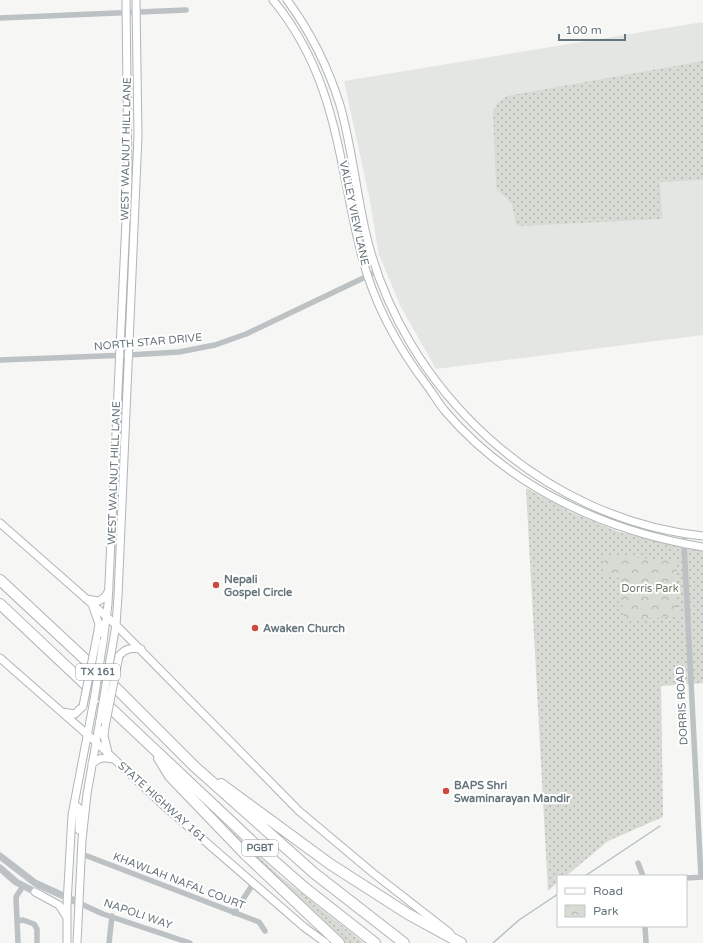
<svg xmlns="http://www.w3.org/2000/svg" width="703" height="943" viewBox="0 0 703 943" font-family="'Varela Round',sans-serif">
<style>
.built{fill:#e4e6e4}
.grass{fill:url(#grass-dots)}
.park{fill:url(#park-crowns)}
.lines{fill:none;stroke-linecap:round;stroke-linejoin:round}
.stream{stroke:#b4c1c3;stroke-width:1.5}
.secondary-casing{stroke:#afb5b8;stroke-width:9}
.motorway-casing{stroke:#b0b4b6;stroke-width:12}
.minor{stroke:#bcc1c3;stroke-width:5.5}
.tertiary{stroke:#bcc1c3;stroke-width:7}
.secondary{stroke:#fff;stroke-width:7}
.motorway{stroke:#fff;stroke-width:10}
.secondary-bridge-casing{stroke:#afb5b8;stroke-width:9;stroke-linecap:butt}
.secondary-bridge{stroke:#fff;stroke-width:7}
.poi-dot{fill:#cc4a3e;stroke:#fff;stroke-width:1.5}
.labels{text-anchor:middle;dominant-baseline:central;stroke-width:4;stroke-linejoin:round;paint-order:stroke}
.shield{fill:#fff;stroke:#949ea3;stroke-width:1}
.shield-label{font-size:10px;font-weight:bold;fill:#66757b}
.street-label{font-size:11px;fill:#66757b;stroke:#fff}
.poi-label{font-size:11px;font-weight:bold;fill:#66757b;stroke:#fff;text-anchor:start}
.park-label{font-size:11px;fill:#6e7967;stroke:#fff}
</style>
<defs>
<pattern id="grass-dots" width="8" height="8" patternUnits="userSpaceOnUse"><rect width="8" height="8" fill="#d7dbd4"/><path d="M2 2h.1M6 6h.1" fill="none" stroke="#b2b6b1" stroke-width="1.8" stroke-linecap="round"/></pattern>
<pattern id="park-crowns" width="20" height="18" patternUnits="userSpaceOnUse"><rect width="20" height="18" fill="#d7dbd4"/><path d="M2 6a3 3 0 1 1 6 0M12 15a3 3 0 1 1 6 0" fill="none" stroke="#b2b6b1"/></pattern>
</defs>
<rect width="100%" height="100%" fill="#f6f6f4"/>
<path class="built" d="M 703,22 L 703,335 L 436,369 L 401,307 L 379,255 L 370,201 L 344,81 Z"/>
<path class="grass" d="M 703,61 L 703,180 L 660,182 L 662,219 L 522,226 L 516,224 L 512,204 L 497,189 L 496,185 L 493,112 L 498,102 L 507,96 Z
M 526,488 L 571,512 L 619,532 L 703,551 L 703,683 L 661,686 L 663,817 L 608,841 L 566,876 L 558,876 L 558,882 L 548,891 Z
M 200,801 L 281,877 L 364,943 L 343,943 L 281,885 Z"/>
<path class="park" d="M 605,555 L 677,561 L 677,610 L 681,613 L 681,617 L 624,619 L 619,578 L 602,574 Z"/>
<g class="lines">
<path class="stream" d="M 585,876 L 660,826
M 493,943 L 519,920 L 558,894"/>
<defs>
<path id="secondary" d="M 273,0 C 338,79 338,164 362,257 C 374,303 399,349 428,387 C 434,395 439,404 445,411 C 511,488 605,531 703,547
M 287,0 C 310,31 328,67 340,105 C 352,147 356,191 366,234 C 403,391 542,519 703,536
M 0,523 L 116,625 L 299,811 L 373,873 L 450,933
M 86,599 L 99,601 L 105,597 L 109,590
M 93,607 L 99,624 L 97,636
M 103,642 L 108,604 L 128,178 L 126,0
M 119,656 C 126,648 130,648 141,649
M 0,658 L 97,743 L 162,804 L 304,927 L 326,943
M 110,660 L 116,625 L 118,596 L 138,136 L 136,0
M 62,712 L 75,714 L 83,706
M 105,727 L 104,736 L 108,752
M 92,764 C 100,757 104,757 114,759
M 74,804 L 79,808 L 79,830
M 35,892 L 59,905 L 66,916
M 67,943 L 67,904 L 72,815 L 94,700
M 77,943 L 82,840 L 87,794 L 100,720"/>
<path id="motorway" d="M 0,580 L 119,691 L 194,766 L 314,873 L 404,943
M 0,604 L 257,846 L 305,888 L 375,943
M 159,758 L 170,776 L 245,854 L 339,943
M 221,784 L 330,864 L 408,914 L 461,943"/>
</defs>
<use href="#secondary" class="secondary-casing"/>
<use href="#motorway" class="motorway-casing"/>
<path class="minor" d="M 0,18 L 186,10
M 0,360 L 129,355 L 179,352 L 215,345 L 246,334 L 378,271
M 685,534 L 684,544 L 701,877
M 82,854 L 259,922 L 265,931
M 638,863 L 643,876
M 686,878 L 703,877
M 79,903 L 103,914 L 190,943
M 234,913 L 253,884
M 17,921 L 23,920 L 34,924 L 37,929 L 37,943
M 645,926 L 646,943
M 18,943 L 16,897 L 23,886
M 109,943 L 112,916"/>
<path class="tertiary" d="M 0,856 L 35,883 L 79,903
M 0,868 L 16,882 L 41,895"/>
<use href="#secondary" class="secondary"/>
<use href="#motorway" class="motorway"/>
<defs>
<path id="secondary-bridge" d="M 94,700 L 103,642
M 83,706 L 97,636
M 100,720 L 110,660
M 105,727 L 119,656"/>
</defs>
<use href="#secondary-bridge" class="secondary-bridge-casing"/>
<use href="#secondary-bridge" class="secondary-bridge"/>
</g>
<g class="poi-dot">
<circle cx="216" cy="585" r="4"/>
<circle cx="255" cy="628" r="4"/>
<circle cx="446" cy="791" r="4"/>
</g>
<g class="labels">
<g class="shield">
<rect x="76" y="664" width="44" height="16" rx="3"/>
<rect x="242" y="840" width="36" height="16" rx="3"/>
</g>
<g class="shield-label">
<text x="98" y="672">TX 161</text>
<text x="260" y="848">PGBT</text>
</g>
<g class="street-label">
<text transform="translate(126 149) rotate(-89)">WEST WALNUT HILL LANE</text>
<text transform="translate(354 213) rotate(78)">VALLEY VIEW LANE</text>
<text transform="translate(148 342) rotate(-5)">NORTH STAR DRIVE</text>
<text transform="translate(114 473) rotate(-88)">WEST WALNUT HILL LANE</text>
<text transform="translate(682 706) rotate(-93)">DORRIS ROAD</text>
<text transform="translate(162 802) rotate(42)">STATE HIGHWAY 161</text>
<text transform="translate(179 881) rotate(21)">KHAWLAH NAFAL COURT</text>
<text transform="translate(138 914) rotate(19)">NAPOLI WAY</text>
</g>
<g class="poi-label">
<text x="224" y="579">Nepali<tspan x="224" dy="13">Gospel Circle</tspan></text>
<text x="263" y="628">Awaken Church</text>
<text x="454" y="785">BAPS Shri<tspan x="454" dy="13">Swaminarayan Mandir</tspan></text>
</g>
<g class="park-label">
<text x="650" y="588">Dorris Park</text>
</g>
</g>
<rect x="557" y="875" width="130" height="52" fill="#ffffff" stroke="#c2c8ca"/>
<rect x="565" y="888" width="20" height="6" fill="#ffffff" stroke="#c2c8ca"/>
<text x="593" y="895" font-size="12" fill="#66757b">Road</text>
<rect x="565" y="905" width="20" height="12" fill="url(#park-crowns)" stroke="#c2c8ca"/>
<text x="593" y="915" font-size="12" fill="#66757b">Park</text>
<path d="M559 34v6h66v-6" fill="none" stroke="#66757b" stroke-width="2"/>
<text x="565" y="34" font-size="12" fill="#66757b" stroke="#ffffff" stroke-width="3" paint-order="stroke">100 m</text>
</svg>
